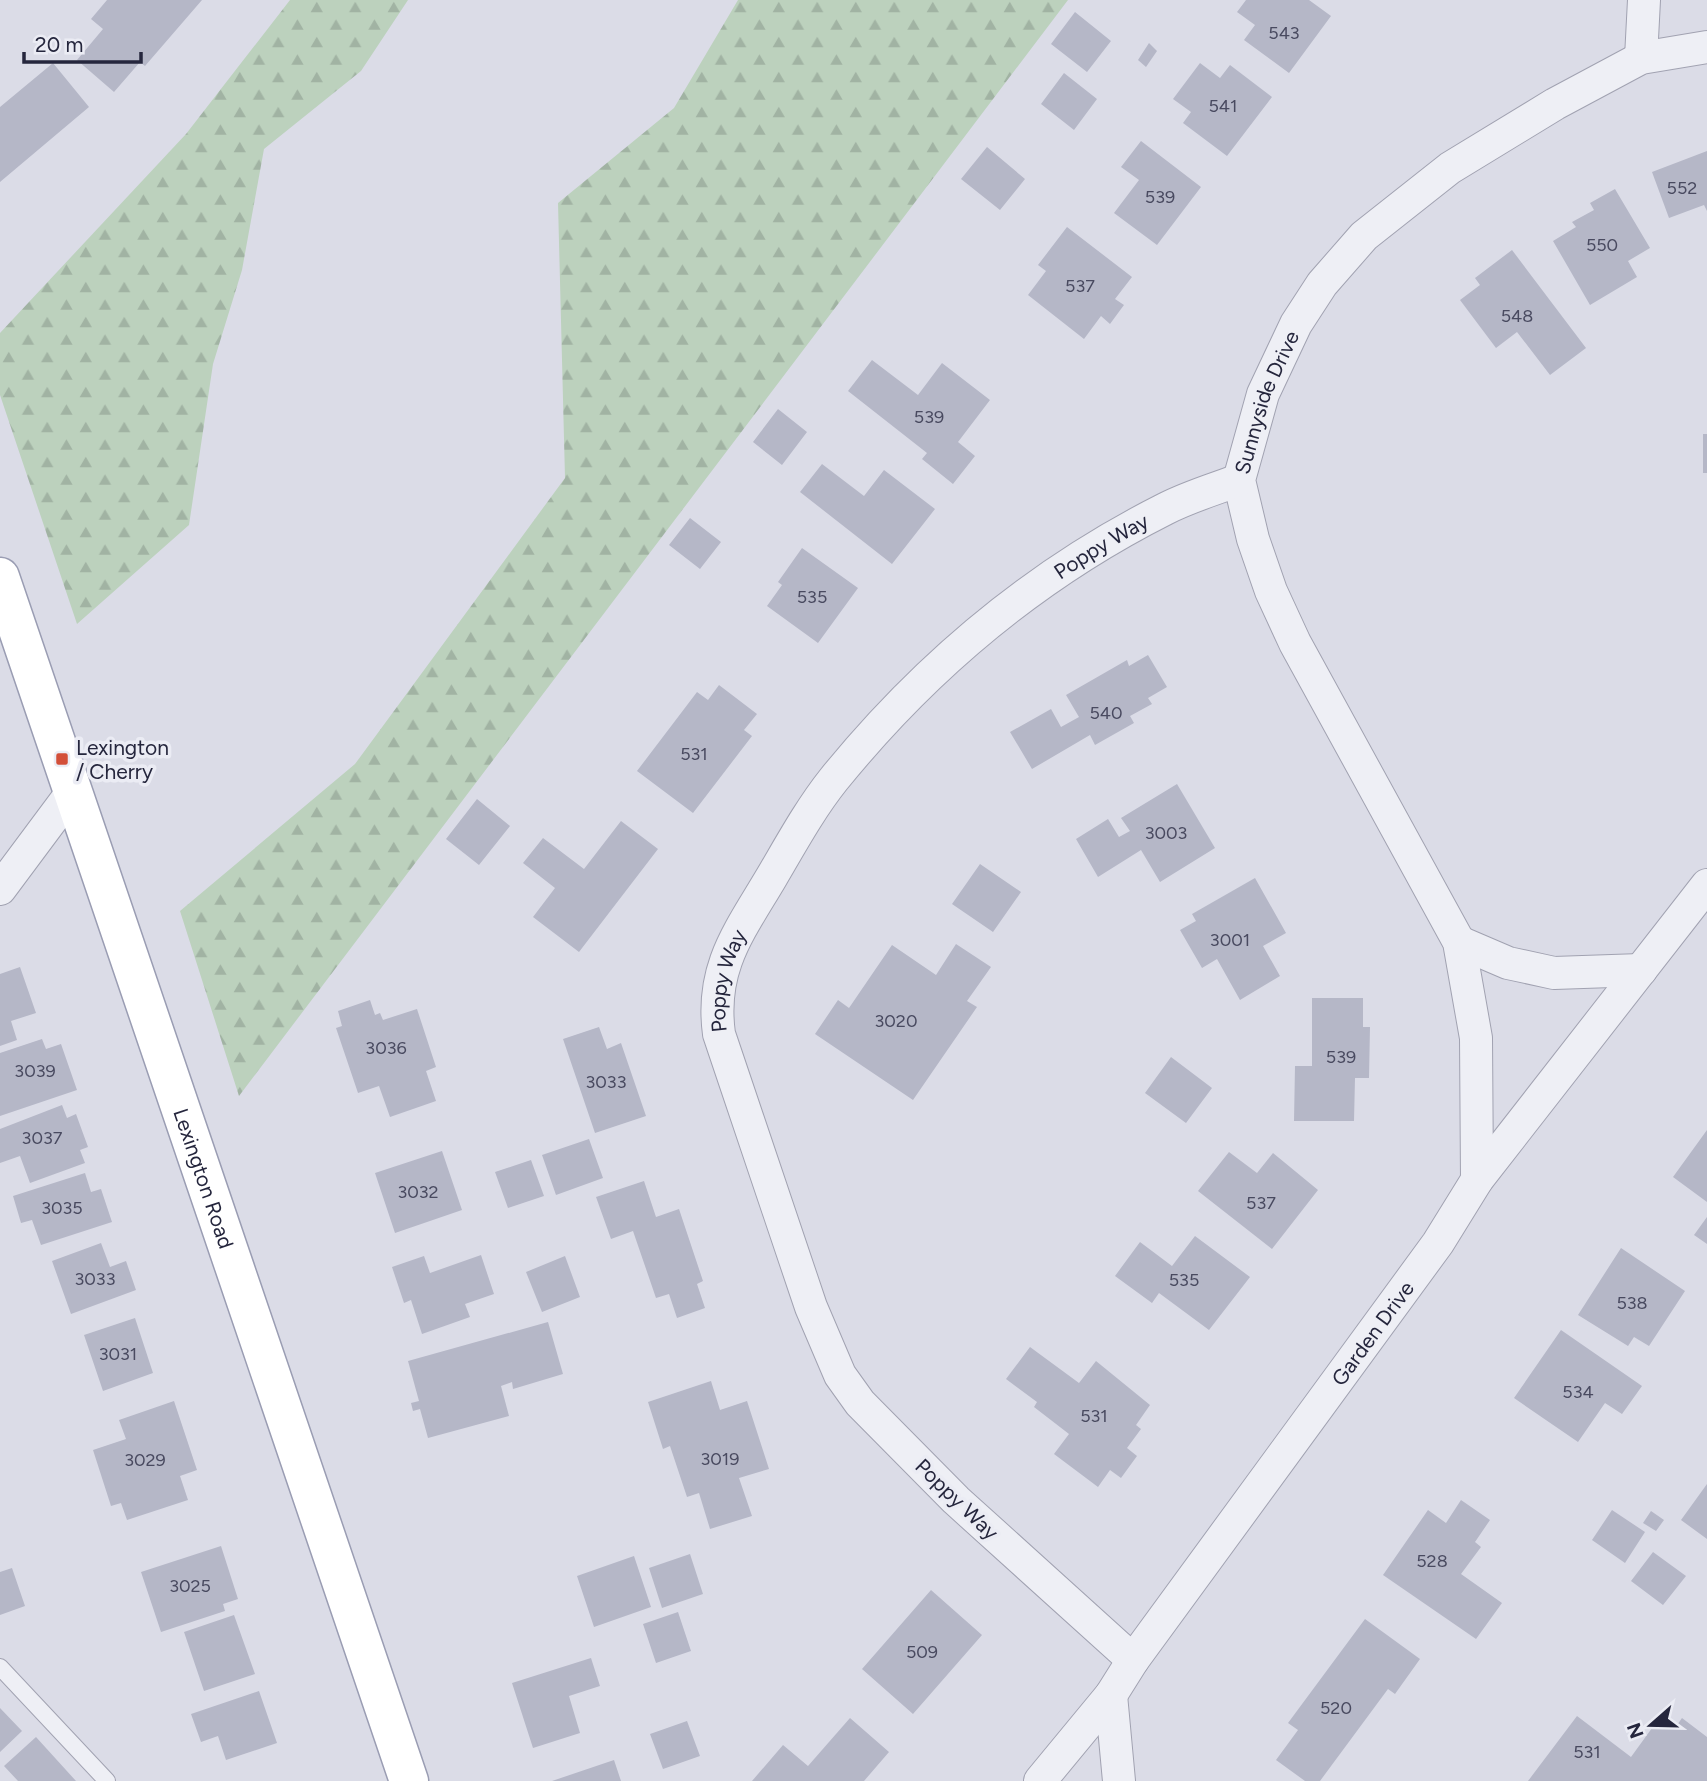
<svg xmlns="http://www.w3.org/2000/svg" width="1707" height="1781" viewBox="0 0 1707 1781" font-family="Figtree,sans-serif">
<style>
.forest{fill:url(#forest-firs)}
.building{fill:#b5b7c7}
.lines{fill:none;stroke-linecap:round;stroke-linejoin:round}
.lane-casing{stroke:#a1a2b1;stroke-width:18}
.street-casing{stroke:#a1a2b1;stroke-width:34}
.primary-casing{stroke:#9a9db3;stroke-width:41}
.lane{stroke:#eeeff5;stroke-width:16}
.street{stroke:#eeeff5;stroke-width:32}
.primary{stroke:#fff;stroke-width:38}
.poi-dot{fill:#d34f39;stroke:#ebecf4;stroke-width:2.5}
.labels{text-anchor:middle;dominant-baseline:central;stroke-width:7;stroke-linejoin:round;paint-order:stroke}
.number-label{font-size:18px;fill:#494a60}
.street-label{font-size:21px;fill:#25263d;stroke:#ebecf4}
.poi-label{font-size:21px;fill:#25263d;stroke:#ebecf4;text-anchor:start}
</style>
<defs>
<pattern id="forest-firs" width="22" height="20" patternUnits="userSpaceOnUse" patternTransform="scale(1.75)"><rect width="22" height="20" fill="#bcd1bd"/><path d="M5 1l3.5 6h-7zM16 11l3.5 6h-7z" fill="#a1b3a3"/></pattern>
</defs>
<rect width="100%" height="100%" fill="#dbdce7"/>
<path class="forest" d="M 290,0 L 408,0 L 361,71 L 264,149 L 242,270 L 213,364 L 189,525 L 77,624 L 0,395 L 0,333 L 186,134 Z
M 738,0 L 1068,0 L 239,1096 L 180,911 L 355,764 L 565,478 L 558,203 L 674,108 Z"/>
<path class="building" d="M 107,0 L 202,0 L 145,66 L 140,62 L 114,92 L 77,60 L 103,29 L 91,19 Z
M 1246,0 L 1309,0 L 1331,16 L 1289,73 L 1244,40 L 1255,25 L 1237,12 Z
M 1075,12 L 1111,41 L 1087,72 L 1051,44 Z
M 1149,43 L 1157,51 L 1146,67 L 1138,60 Z
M 53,63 L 89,107 L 0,182 L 0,107 Z
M 1200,63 L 1220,78 L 1230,65 L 1272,97 L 1227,156 L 1183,123 L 1191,112 L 1173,99 Z
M 1064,73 L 1097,99 L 1074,130 L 1041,104 Z
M 1141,141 L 1201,187 L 1157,245 L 1114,213 L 1139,180 L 1121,167 Z
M 987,147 L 1025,179 L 1000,210 L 961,179 Z
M 1707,151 L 1707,211 L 1704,205 L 1669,218 L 1652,172 Z
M 1615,189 L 1650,248 L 1628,261 L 1637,277 L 1590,305 L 1553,241 L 1576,227 L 1572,222 L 1594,210 L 1590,203 Z
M 1067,227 L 1132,277 L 1115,299 L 1124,305 L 1121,309 L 1110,324 L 1101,316 L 1084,339 L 1028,295 L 1046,271 L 1038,265 Z
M 1512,250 L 1586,348 L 1550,375 L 1517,332 L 1496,348 L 1460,300 L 1480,285 L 1475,278 Z
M 872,360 L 918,395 L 942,363 L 990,400 L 958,442 L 975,456 L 953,484 L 922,459 L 927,453 L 848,391 Z
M 778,409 L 807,432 L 782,465 L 753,442 Z
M 1703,434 L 1707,434 L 1707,473 L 1703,473 Z
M 822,464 L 864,496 L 884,470 L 935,509 L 892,564 L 800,492 Z
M 690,518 L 721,542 L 700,569 L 669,545 Z
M 802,548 L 858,588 L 818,643 L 767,606 L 782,585 L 778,582 Z
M 1148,655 L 1167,687 L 1148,698 L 1152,704 L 1130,716 L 1134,723 L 1095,745 L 1090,735 L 1032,769 L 1010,732 L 1051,709 L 1061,727 L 1079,717 L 1066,695 L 1127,660 L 1129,666 Z
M 719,685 L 757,714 L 744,730 L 752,736 L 693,813 L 637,771 L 697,692 L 708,700 Z
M 1177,784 L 1215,848 L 1160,882 L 1141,850 L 1098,877 L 1076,839 L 1108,819 L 1119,837 L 1130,831 L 1121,818 Z
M 477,799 L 510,826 L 479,865 L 446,839 Z
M 621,821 L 658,849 L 579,952 L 533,917 L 555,888 L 523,863 L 543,838 L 584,869 Z
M 980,864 L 1021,892 L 993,932 L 952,904 Z
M 1255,878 L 1286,933 L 1263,946 L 1280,976 L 1240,1000 L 1217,959 L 1202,968 L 1180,930 L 1196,921 L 1192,914 Z
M 956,944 L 991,967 L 967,1001 L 977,1007 L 913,1100 L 815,1034 L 838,1000 L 849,1008 L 892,945 L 936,975 Z
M 20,967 L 36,1013 L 11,1021 L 17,1040 L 0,1046 L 0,974 Z
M 1312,998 L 1363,998 L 1363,1027 L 1370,1027 L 1369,1078 L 1355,1078 L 1354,1121 L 1294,1121 L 1295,1066 L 1312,1066 Z
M 370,1000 L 375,1015 L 380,1013 L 383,1020 L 417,1009 L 436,1067 L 426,1071 L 436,1101 L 390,1117 L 379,1086 L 358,1093 L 336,1028 L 342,1026 L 338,1011 Z
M 599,1027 L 607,1049 L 621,1043 L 646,1116 L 595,1133 L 563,1039 Z
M 42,1039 L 46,1049 L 61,1044 L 77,1090 L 0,1116 L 0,1053 Z
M 1171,1057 L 1212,1088 L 1186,1123 L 1145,1093 Z
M 62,1105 L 67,1118 L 76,1114 L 88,1147 L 80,1150 L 85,1163 L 30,1183 L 20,1156 L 0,1163 L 0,1129 Z
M 1707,1130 L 1707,1202 L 1673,1177 Z
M 589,1139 L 603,1178 L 556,1195 L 542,1155 Z
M 442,1151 L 462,1210 L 395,1233 L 375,1173 Z
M 1229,1152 L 1257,1173 L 1273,1153 L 1318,1190 L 1272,1249 L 1198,1191 Z
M 531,1160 L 544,1196 L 508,1208 L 495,1172 Z
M 85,1173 L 91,1192 L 101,1189 L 112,1222 L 41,1245 L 32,1220 L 21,1223 L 13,1196 Z
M 644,1181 L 656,1217 L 679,1209 L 703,1281 L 697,1284 L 705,1308 L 677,1318 L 669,1294 L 656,1298 L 633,1231 L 611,1239 L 596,1197 Z
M 1707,1217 L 1707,1244 L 1694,1235 Z
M 1195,1236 L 1250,1277 L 1209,1330 L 1159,1293 L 1152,1303 L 1115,1276 L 1140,1242 L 1172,1266 Z
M 101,1243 L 110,1267 L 126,1261 L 136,1290 L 71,1314 L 52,1261 Z
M 1621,1248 L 1685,1291 L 1649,1346 L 1634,1337 L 1628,1346 L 1578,1315 Z
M 481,1255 L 494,1294 L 465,1304 L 470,1317 L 422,1334 L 411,1300 L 404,1303 L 392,1267 L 424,1256 L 430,1273 Z
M 565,1256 L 580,1297 L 542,1312 L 526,1272 Z
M 135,1318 L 153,1373 L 103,1391 L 84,1335 Z
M 548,1322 L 563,1374 L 513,1389 L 512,1382 L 501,1386 L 509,1416 L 428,1438 L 420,1409 L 413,1411 L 411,1403 L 419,1401 L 408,1361 Z
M 1561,1330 L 1642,1386 L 1622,1414 L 1605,1403 L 1578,1442 L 1514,1398 Z
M 1030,1347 L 1079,1383 L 1096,1361 L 1150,1405 L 1136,1425 L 1141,1429 L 1127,1448 L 1137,1456 L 1121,1478 L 1110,1470 L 1098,1487 L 1054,1454 L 1069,1434 L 1034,1407 L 1037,1402 L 1006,1379 Z
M 711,1381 L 720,1410 L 747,1401 L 769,1469 L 739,1478 L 752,1516 L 710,1529 L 699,1493 L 687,1497 L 670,1446 L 663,1449 L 648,1402 Z
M 174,1401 L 197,1470 L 180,1476 L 188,1500 L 127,1520 L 121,1503 L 111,1506 L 93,1450 L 126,1439 L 119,1420 Z
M 1707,1484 L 1707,1539 L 1681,1520 Z
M 1461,1500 L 1490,1520 L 1475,1542 L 1481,1547 L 1461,1574 L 1502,1603 L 1476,1639 L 1383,1575 L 1428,1510 L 1446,1523 Z
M 1612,1510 L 1645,1532 L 1625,1563 L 1592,1540 Z
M 1651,1511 L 1664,1520 L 1656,1531 L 1643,1523 Z
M 221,1546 L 238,1599 L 223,1604 L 225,1611 L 161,1632 L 141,1572 Z
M 1653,1552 L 1686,1576 L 1663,1605 L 1631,1581 Z
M 690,1554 L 703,1594 L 662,1608 L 649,1568 Z
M 634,1556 L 651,1607 L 594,1627 L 577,1576 Z
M 12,1568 L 25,1606 L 0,1615 L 0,1572 Z
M 931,1590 L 982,1635 L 913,1714 L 862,1669 Z
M 678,1612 L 691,1651 L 656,1663 L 643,1624 Z
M 234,1615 L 255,1674 L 204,1691 L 184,1632 Z
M 1365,1619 L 1420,1659 L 1395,1694 L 1388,1689 L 1320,1781 L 1305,1781 L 1276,1760 L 1298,1730 L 1288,1723 Z
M 591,1658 L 600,1686 L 569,1696 L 580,1733 L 533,1748 L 512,1683 Z
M 259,1691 L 277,1743 L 226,1760 L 218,1736 L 201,1742 L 191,1714 Z
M 0,1708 L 22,1731 L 0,1752 Z
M 1577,1716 L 1631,1757 L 1660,1717 L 1675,1728 L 1682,1718 L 1707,1737 L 1707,1781 L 1528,1781 Z
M 850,1718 L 889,1752 L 864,1781 L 752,1781 L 783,1745 L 808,1766 Z
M 687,1721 L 700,1756 L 663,1769 L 650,1734 Z
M 36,1737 L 76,1781 L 18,1781 L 4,1766 Z
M 614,1760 L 621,1781 L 552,1781 Z"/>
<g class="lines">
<defs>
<path id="lane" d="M 0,1667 L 107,1781"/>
<g id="street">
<path d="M 1641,58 L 1644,0"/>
<path d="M 0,889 L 73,791"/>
<path d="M 1459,942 L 1508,963 L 1554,973 L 1641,970"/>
<path id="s1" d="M 1477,1180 L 1476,1038 L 1459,942 L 1295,643 L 1271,591 L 1253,539 L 1239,480 L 1263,394 L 1296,324 L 1322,284 L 1364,236 L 1450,168 L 1555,104 L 1641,58 L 1707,47"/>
<path id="s2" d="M 1133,1660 L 956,1500 L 860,1403 L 840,1375 L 811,1307 L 719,1034 C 710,968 739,932 771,878 C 791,844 810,809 834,779 C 925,667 1036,574 1165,509 C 1188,497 1215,489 1239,480"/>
<path d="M 1111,1695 L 1119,1781"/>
<path id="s3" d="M 1040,1781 L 1111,1695 L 1133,1660 L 1438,1243 L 1477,1180 L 1707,885"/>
</g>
<g id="primary">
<path id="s4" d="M 0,577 L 409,1781"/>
</g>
</defs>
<use href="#lane" class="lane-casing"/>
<use href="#street" class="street-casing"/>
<use href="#primary" class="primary-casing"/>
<use href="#lane" class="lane"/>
<use href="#street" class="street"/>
<use href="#primary" class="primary"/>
</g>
<rect class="poi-dot" x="55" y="752" width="14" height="14" rx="3.5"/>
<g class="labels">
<g class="number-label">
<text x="1284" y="33">543</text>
<text x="1223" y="106">541</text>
<text x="1682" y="188">552</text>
<text x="1160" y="197">539</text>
<text x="1602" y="245">550</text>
<text x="1080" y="286">537</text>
<text x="1517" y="316">548</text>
<text x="929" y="417">539</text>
<text x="812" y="597">535</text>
<text x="1106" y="713">540</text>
<text x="694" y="754">531</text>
<text x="1166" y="833">3003</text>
<text x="1230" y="940">3001</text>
<text x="896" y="1021">3020</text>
<text x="386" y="1048">3036</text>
<text x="1341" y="1057">539</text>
<text x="35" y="1071">3039</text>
<text x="606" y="1082">3033</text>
<text x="42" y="1138">3037</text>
<text x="418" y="1192">3032</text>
<text x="1261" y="1203">537</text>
<text x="62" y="1208">3035</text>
<text x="95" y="1279">3033</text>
<text x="1184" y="1280">535</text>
<text x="1632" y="1303">538</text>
<text x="118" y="1354">3031</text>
<text x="1578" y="1392">534</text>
<text x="1094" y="1416">531</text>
<text x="720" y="1459">3019</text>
<text x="145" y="1460">3029</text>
<text x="1432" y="1561">528</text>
<text x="190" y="1586">3025</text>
<text x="922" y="1652">509</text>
<text x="1336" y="1708">520</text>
<text x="1587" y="1752">531</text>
</g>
<g class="street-label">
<text stroke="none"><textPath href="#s1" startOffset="836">Sunnyside Drive</textPath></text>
<text stroke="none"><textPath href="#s2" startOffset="1414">Poppy Way</textPath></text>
<text stroke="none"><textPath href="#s2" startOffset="826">Poppy Way</textPath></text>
<text stroke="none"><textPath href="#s4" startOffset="635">Lexington Road</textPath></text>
<text stroke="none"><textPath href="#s3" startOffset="558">Garden Drive</textPath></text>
<text transform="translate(957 1499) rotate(44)">Poppy Way</text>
</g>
<g class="poi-label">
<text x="76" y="747">Lexington<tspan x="76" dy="24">/ Cherry</tspan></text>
</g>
</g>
<g transform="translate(1651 1725) rotate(250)" stroke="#ebecf4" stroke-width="5" paint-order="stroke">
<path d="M0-5L12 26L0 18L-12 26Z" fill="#25263d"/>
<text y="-10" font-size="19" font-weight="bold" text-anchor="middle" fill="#25263d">N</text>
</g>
<path d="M24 52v10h117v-10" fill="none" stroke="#25263d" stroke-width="3.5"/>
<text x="35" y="52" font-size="21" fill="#25263d" stroke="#ebecf4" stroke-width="5" paint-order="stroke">20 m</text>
</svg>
